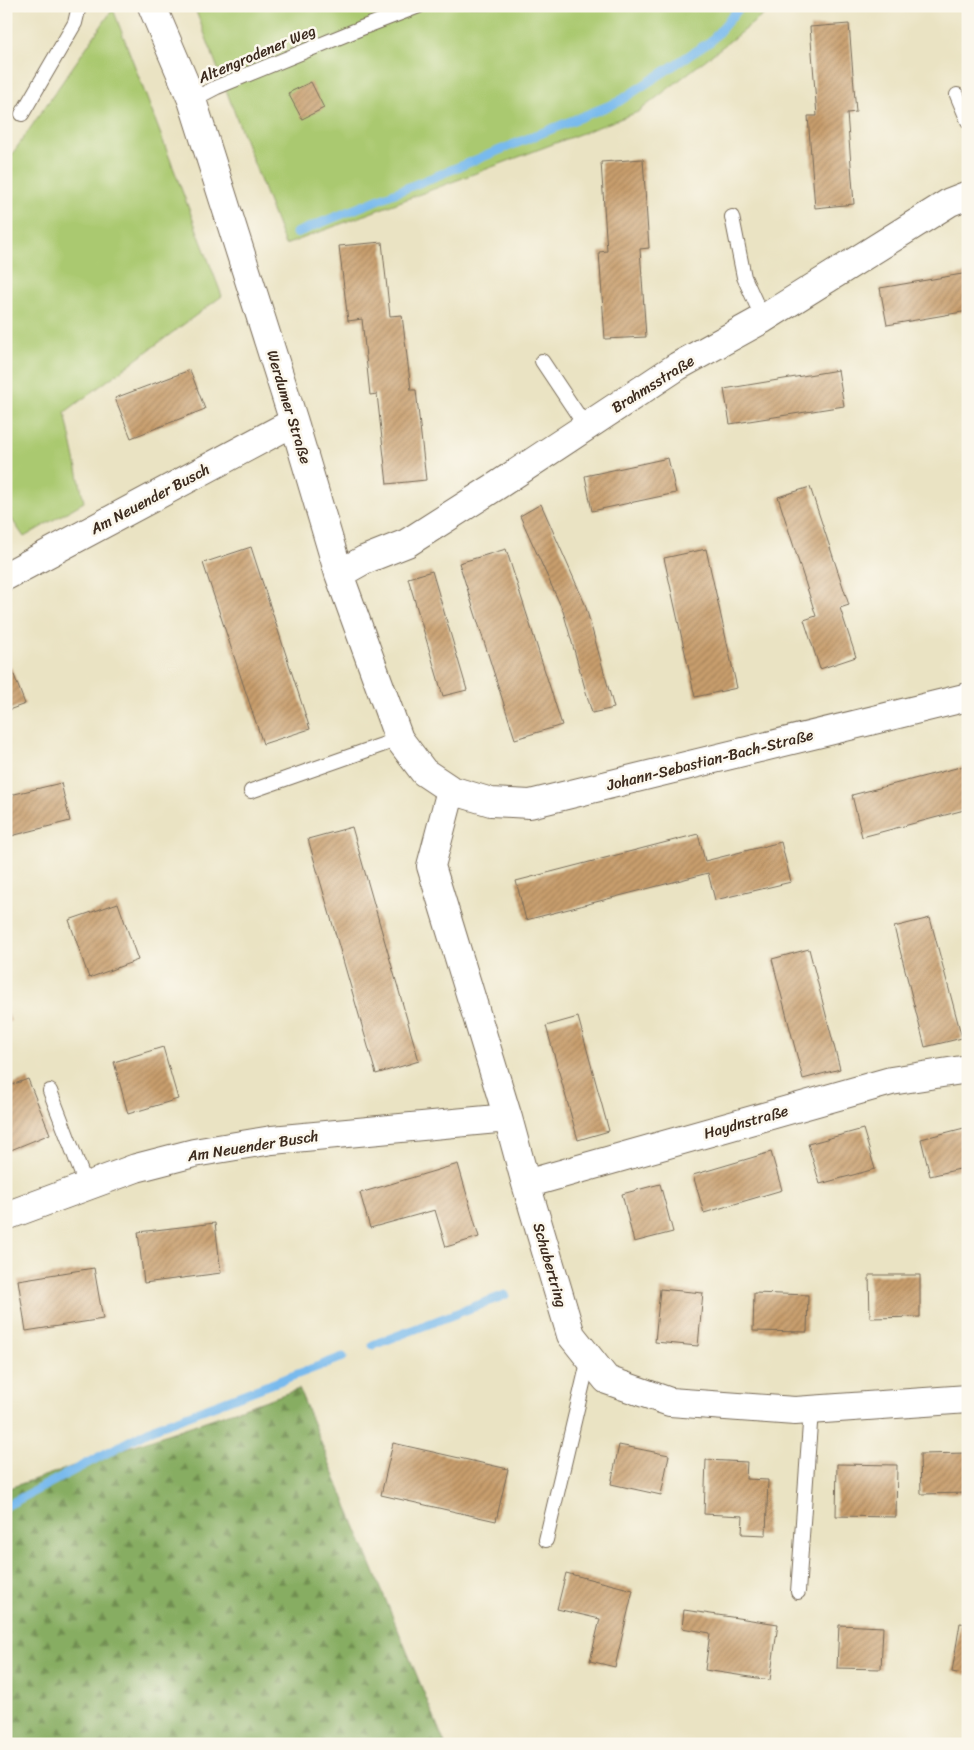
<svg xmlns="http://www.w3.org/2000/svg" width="974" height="1750" viewBox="0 0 974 1750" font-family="Sriracha,sans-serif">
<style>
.forest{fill:url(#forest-firs);stroke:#616c40}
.park{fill:#aac970;stroke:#727a47}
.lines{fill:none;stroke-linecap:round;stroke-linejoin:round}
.stream{stroke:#78baed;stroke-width:9}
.building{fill:url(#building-hatch)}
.service-casing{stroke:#786b58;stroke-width:16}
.minor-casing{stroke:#786b58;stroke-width:30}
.service{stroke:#fff;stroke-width:14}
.minor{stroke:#fff;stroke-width:28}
.labels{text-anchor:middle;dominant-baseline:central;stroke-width:5;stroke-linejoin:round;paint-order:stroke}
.street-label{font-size:15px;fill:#3b2a1e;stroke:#fbf7ec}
</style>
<defs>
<pattern id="forest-firs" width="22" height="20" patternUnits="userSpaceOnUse" patternTransform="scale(1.25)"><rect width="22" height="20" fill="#87ad62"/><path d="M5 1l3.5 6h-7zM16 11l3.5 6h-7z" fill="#708d50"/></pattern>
<pattern id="building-hatch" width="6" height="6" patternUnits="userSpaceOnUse" patternTransform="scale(1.25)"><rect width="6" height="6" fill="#c89e6d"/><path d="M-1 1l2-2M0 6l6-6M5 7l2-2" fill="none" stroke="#a48159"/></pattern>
</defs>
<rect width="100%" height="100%" fill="#fbf7ec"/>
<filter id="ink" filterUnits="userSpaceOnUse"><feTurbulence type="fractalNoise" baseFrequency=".02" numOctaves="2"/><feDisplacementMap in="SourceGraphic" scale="10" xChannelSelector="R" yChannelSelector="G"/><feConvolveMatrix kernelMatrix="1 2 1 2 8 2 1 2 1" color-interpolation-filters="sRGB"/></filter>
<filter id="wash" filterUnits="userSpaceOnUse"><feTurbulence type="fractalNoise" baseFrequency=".0096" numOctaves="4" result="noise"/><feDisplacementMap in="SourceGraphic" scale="20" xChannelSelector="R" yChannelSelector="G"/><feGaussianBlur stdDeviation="1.12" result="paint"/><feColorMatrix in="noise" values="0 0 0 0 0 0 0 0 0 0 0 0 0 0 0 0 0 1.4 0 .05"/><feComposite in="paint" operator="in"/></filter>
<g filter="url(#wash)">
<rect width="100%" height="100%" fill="#eae3c3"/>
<path class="forest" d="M 299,1389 L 445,1744 L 6,1744 L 6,1489 Z"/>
<path class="park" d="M 194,6 L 775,6 L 638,112 L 285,245 Z
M 113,9 L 222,296 L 65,412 L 84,502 L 24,537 L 6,511 L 6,163 Z"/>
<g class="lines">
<path class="stream" d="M 296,233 L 618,102 L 711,41 L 741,6
M 373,1345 L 505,1295
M 6,1506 L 154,1428 L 343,1357"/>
</g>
<g id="blocks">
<path class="building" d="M 849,24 L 856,112 L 847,113 L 854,204 L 815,208 L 808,116 L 817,116 L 810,27 Z
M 311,82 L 324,108 L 302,119 L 288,93 Z
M 643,159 L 649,248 L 640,249 L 646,337 L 605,339 L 599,252 L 607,251 L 601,162 Z
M 382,242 L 390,316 L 402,315 L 411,390 L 416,390 L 426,480 L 387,484 L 377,394 L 370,395 L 362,319 L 348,321 L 339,246 Z
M 968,273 L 968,311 L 887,325 L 880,288 Z
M 190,370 L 205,409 L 131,438 L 115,398 Z
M 838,370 L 844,406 L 730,424 L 724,389 Z
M 668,458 L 676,493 L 592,511 L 585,476 Z
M 810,487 L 849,605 L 840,608 L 856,657 L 820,669 L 804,620 L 816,616 L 778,497 Z
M 541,504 L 585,604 L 614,708 L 592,713 L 563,611 L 520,516 Z
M 251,547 L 310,729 L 263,744 L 203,563 Z
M 506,549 L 562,725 L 515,739 L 459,563 Z
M 706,549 L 737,688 L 695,697 L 664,558 Z
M 432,571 L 467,690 L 443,696 L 408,578 Z
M 11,667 L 25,704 L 6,711 L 6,669 Z
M 968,765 L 968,809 L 862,837 L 852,795 Z
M 61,783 L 70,821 L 11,836 L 6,817 L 6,796 Z
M 352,827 L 419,1061 L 376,1074 L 308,839 Z
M 698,834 L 705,861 L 781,842 L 791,882 L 715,900 L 708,873 L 526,920 L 516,881 Z
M 118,903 L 138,960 L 89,978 L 69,920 Z
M 930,918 L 962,1038 L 925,1047 L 894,927 Z
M 809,949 L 840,1069 L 803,1079 L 772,959 Z
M 6,1007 L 11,1021 L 6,1023 Z
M 578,1017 L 609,1131 L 578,1140 L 546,1026 Z
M 163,1047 L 178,1099 L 128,1114 L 114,1062 Z
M 28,1079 L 50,1134 L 6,1152 L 6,1087 Z
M 968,1127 L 968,1167 L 930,1176 L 921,1139 Z
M 863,1129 L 875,1169 L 820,1184 L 808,1144 Z
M 771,1152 L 782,1190 L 704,1213 L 693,1175 Z
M 458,1164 L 479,1237 L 446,1247 L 435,1210 L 370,1228 L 360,1193 Z
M 660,1184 L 673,1232 L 634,1242 L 622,1194 Z
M 215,1223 L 221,1273 L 144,1283 L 138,1232 Z
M 94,1268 L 103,1319 L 26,1331 L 18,1280 Z
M 869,1275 L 920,1275 L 920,1317 L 870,1318 Z
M 660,1289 L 703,1293 L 698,1346 L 655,1342 Z
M 754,1293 L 808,1295 L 807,1332 L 753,1331 Z
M 393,1443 L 508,1469 L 496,1521 L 381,1495 Z
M 619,1445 L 669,1455 L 661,1495 L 611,1484 Z
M 968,1453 L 968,1493 L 921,1494 L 920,1454 Z
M 706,1460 L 747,1462 L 746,1479 L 768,1480 L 766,1535 L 742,1534 L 743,1516 L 704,1514 Z
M 837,1464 L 897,1465 L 896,1517 L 836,1516 Z
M 566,1573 L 633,1590 L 615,1667 L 590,1661 L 600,1619 L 557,1609 Z
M 684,1610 L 778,1624 L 770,1680 L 705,1670 L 710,1633 L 682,1628 Z
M 960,1623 L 968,1624 L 968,1675 L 952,1672 Z
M 839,1625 L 883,1627 L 881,1669 L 837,1668 Z"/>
</g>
</g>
<g filter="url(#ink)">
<use href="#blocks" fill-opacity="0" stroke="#786b58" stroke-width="1"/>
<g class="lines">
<defs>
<path id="service" d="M 957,95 L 968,121
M 192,100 L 217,87 L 364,27 L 419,6
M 22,114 L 75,23 L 79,6
M 732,217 L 744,277 L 763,319
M 542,361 L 586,427
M 251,791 L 399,739
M 50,1091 L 86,1185
M 546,1540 L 589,1358
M 798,1592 L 811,1410"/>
<path id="minor" d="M 152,6 L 192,100 L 294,422 L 339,574 L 399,739 L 424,772 L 451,790 L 491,802 L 530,804 L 968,697
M 339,574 L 364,560 L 407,543 L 498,485 L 678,366 L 763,319 L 950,202 L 968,195
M 6,576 L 294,422
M 451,790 L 431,866 L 508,1118 L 526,1184 L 571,1335 L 607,1380 L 670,1402 L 795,1411 L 968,1399
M 526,1184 L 891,1081 L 968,1069
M 6,1216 L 136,1168 L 194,1153 L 272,1140 L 508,1118"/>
</defs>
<use href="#service" class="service-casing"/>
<use href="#minor" class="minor-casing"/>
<use href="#service" class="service"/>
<use href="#minor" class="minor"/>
</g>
</g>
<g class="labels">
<g class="street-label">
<text transform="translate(257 54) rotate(-23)">Altengrodener Weg</text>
<text transform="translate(653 384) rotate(-32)">Brahmsstraße</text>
<text transform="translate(289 407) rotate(73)">Werdumer Straße</text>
<text transform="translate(150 499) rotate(-28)">Am Neuender Busch</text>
<text transform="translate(710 760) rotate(-14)">Johann-Sebastian-Bach-Straße</text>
<text transform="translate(746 1122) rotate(-16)">Haydnstraße</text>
<text transform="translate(253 1146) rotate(-9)">Am Neuender Busch</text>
<text transform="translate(550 1265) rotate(74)">Schubertring</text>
</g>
</g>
<rect width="974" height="1750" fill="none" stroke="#fbf7ec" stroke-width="25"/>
</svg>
